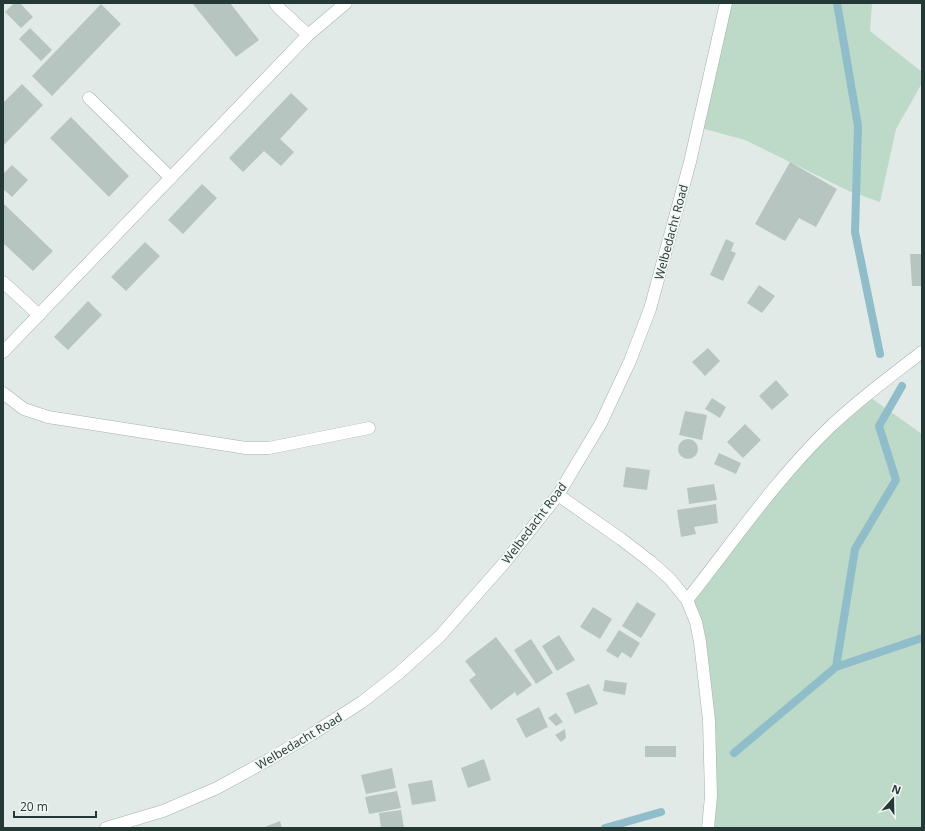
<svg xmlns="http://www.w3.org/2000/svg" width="925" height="831" viewBox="0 0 925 831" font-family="'Open Sans',sans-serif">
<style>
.green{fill:#bdd9c7}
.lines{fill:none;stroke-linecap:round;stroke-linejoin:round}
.stream{stroke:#8fbdca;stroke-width:8}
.building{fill:#b7c5c0}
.service-casing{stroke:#a5b1ae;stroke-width:13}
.minor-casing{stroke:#a5b1ae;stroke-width:13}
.tertiary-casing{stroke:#a5b1ae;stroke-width:13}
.service{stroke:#fff;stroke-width:12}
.minor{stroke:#fff;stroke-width:12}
.tertiary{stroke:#fff;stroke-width:12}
.labels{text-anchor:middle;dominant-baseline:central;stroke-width:3.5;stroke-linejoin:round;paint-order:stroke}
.street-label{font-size:12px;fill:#243935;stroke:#f2f7f5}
</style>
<rect width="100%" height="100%" fill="#e2eae7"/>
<path class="green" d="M 731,3 L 872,3 L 870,31 L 922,72 L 922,83 L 896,129 L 880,202 L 849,191 L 745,140 L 701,128 Z
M 871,398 L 922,434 L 922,828 L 712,828 L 716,798 L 689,601 L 798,466 L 832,431 Z"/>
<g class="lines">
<path class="stream" d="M 837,3 L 858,126 L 855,232 L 880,354
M 836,667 L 922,638
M 734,753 L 836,667 L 855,549 L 896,480 L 879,426 L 902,386
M 605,828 L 661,812"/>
</g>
<path class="building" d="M 14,3 L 20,3 L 33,17 L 21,28 L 5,12 Z
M 192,3 L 230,3 L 259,40 L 236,57 Z
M 101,4 L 121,24 L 52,96 L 32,76 Z
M 30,28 L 52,50 L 41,61 L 19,39 Z
M 22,84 L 43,105 L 3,146 L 3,103 Z
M 291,93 L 308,109 L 280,139 L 294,152 L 281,166 L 264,151 L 243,172 L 229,158 Z
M 71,117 L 129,176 L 109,197 L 50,138 Z
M 790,162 L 837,189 L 816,227 L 799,218 L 785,241 L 755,224 Z
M 12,165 L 28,180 L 12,197 L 3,189 L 3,174 Z
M 202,184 L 217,198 L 183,234 L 168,220 Z
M 3,203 L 53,251 L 33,271 L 3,243 Z
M 726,239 L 734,243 L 731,251 L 736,253 L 723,281 L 710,275 Z
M 145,242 L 160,256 L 126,291 L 111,277 Z
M 910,254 L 922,254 L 922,286 L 912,286 Z
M 759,285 L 775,296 L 762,313 L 747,303 Z
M 88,301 L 102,315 L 68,350 L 54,337 Z
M 708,348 L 720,361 L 705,376 L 692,362 Z
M 776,380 L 789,395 L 772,410 L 759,396 Z
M 712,398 L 726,407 L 720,418 L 705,409 Z
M 685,411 L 707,415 L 702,440 L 679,435 Z
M 745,424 L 761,440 L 743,458 L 727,442 Z
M678 449a10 10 0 1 1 20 0a10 10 0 1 1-20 0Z
M 719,453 L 741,463 L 736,474 L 714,464 Z
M 626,467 L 650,470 L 647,490 L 623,487 Z
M 714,484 L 717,500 L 689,504 L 687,488 Z
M 716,504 L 718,523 L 694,527 L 696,534 L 681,537 L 677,510 Z
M 637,602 L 656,614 L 641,638 L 622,626 Z
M 593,607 L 612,619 L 600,639 L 580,627 Z
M 619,630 L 640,643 L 631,658 L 622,652 L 618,658 L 606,651 Z
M 559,635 L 575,660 L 557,671 L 542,646 Z
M 496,637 L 532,685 L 517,696 L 515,692 L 491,710 L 469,680 L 476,675 L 465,661 Z
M 531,639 L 553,673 L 536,684 L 514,650 Z
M 605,680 L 627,683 L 625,695 L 603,691 Z
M 589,684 L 598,704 L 575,714 L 566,693 Z
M 539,707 L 548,727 L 526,738 L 516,719 Z
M 556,713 L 563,722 L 556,726 L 548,718 Z
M 565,729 L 566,738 L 561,742 L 555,735 Z
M 645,746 L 676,746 L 676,757 L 645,757 Z
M 484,759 L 491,780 L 468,788 L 461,768 Z
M 392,768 L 396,788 L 366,794 L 361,775 Z
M 432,780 L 436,801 L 412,805 L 408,784 Z
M 397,791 L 401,808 L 369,814 L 365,797 Z
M 401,810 L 404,828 L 381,828 L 379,813 Z
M 280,821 L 282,828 L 262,828 Z"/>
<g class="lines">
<defs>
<path id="service" d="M 89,98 L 171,178
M 3,282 L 39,315
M 3,393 L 24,409 L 48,417 L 246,448 L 269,448 L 369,428"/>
<path id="minor" d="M 275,3 L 279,8 L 308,35
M 3,352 L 308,35 L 346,3
M 558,495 L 621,539 L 651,562 L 670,579 L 687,600 L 696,622 L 700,642 L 709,720 L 711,796 L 708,828
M 687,600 C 733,542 776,479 830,427 C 859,399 891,376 922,352"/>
<path id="tertiary" d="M 106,828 L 163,811 L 217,788 L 268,760 L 312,734 L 362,702 L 399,673 L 440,636 L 505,562 L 558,495 L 601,423 L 630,361 L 650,309 L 690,162 L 726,3"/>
</defs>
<use href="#service" class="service-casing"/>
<use href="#minor" class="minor-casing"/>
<use href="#tertiary" class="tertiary-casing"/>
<use href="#service" class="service"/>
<use href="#minor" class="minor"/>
<use href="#tertiary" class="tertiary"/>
</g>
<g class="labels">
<g class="street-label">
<text transform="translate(671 232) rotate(-75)">Welbedacht Road</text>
<text transform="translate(534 523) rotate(-53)">Welbedacht Road</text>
<text transform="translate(299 741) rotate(-31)">Welbedacht Road</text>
</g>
</g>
<rect width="925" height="831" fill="none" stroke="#243935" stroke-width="8"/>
<g transform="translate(893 799) rotate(20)" stroke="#f2f7f5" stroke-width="3" paint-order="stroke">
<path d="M0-3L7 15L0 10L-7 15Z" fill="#243935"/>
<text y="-6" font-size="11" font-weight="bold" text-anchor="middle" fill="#243935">N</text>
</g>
<path d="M14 811v6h82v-6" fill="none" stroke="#243935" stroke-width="2"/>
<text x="20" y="811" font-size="12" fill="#243935" stroke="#f2f7f5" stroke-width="3" paint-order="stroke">20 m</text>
</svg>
